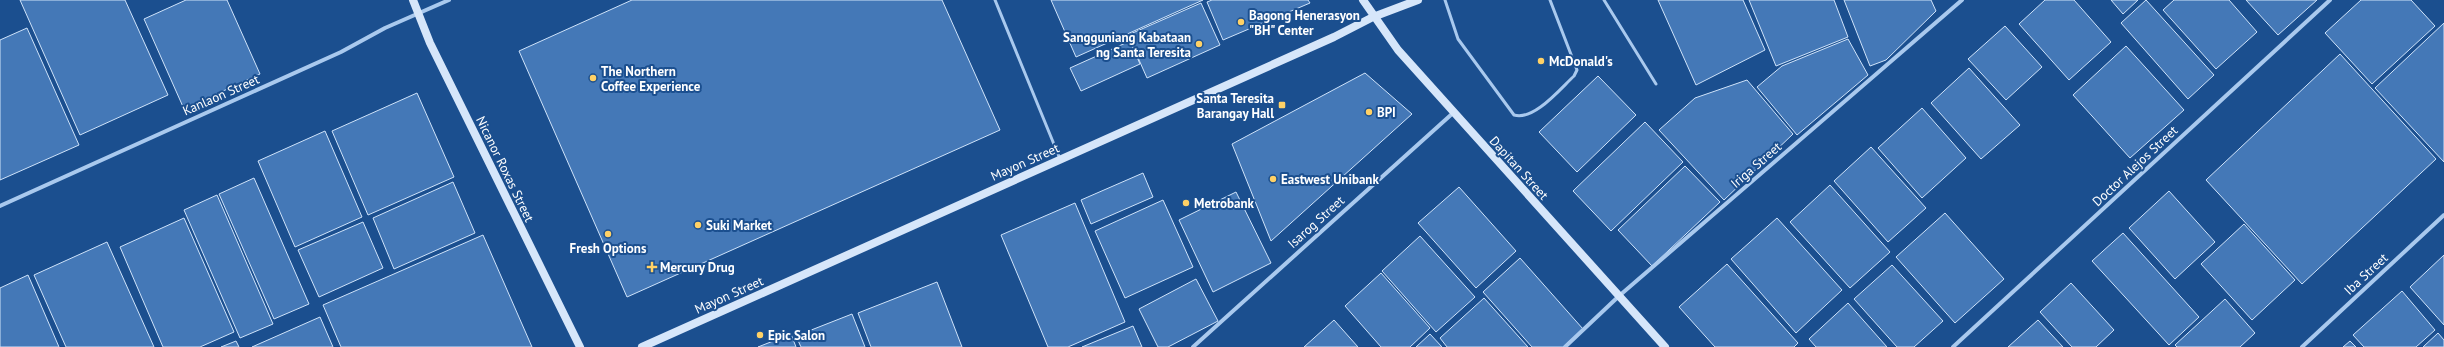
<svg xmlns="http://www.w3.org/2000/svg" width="2444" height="347" viewBox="0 0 2444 347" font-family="'PT Sans',sans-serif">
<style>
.building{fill:#4478b7;stroke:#cfe3fa}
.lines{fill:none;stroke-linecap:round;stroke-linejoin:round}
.lane{stroke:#a9c9ee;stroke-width:3}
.street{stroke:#a9c9ee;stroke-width:4}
.secondary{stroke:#d6e6fa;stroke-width:8}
.poi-dot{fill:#ffd166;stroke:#1b4f8f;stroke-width:1.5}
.labels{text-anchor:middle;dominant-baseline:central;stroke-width:4;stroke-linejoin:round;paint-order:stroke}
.poi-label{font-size:13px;font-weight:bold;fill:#fff;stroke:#1b4f8f;text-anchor:start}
.street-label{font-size:13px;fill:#fff;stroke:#1b4f8f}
</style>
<rect width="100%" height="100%" fill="#1b4f8f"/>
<path class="building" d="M 20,0 L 125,0 L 168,95 L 80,135 Z
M 186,0 L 227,0 L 260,74 L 184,109 L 144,19 Z
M 632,0 L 942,0 L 1000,130 L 627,297 L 519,51 Z
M 1051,0 L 1203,0 L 1076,57 Z
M 1212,0 L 1308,0 L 1310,3 L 1223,40 L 1207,2 Z
M 1658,0 L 1743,0 L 1765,50 L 1696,85 Z
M 1749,0 L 1834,0 L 1848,37 L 1776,66 Z
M 1844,0 L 1931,0 L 1936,11 L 1886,60 L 1870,66 Z
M 2045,0 L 2074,0 L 2111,42 L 2069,80 L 2019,24 Z
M 2111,0 L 2138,0 L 2123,14 Z
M 2146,0 L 2214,75 L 2188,99 L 2121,23 Z
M 2174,0 L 2229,0 L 2257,32 L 2216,69 L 2163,10 Z
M 2246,0 L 2317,0 L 2278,35 Z
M 2361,0 L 2411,0 L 2435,26 L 2372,84 L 2325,33 Z
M 1201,3 L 1220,45 L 1147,78 L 1128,35 Z
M 2444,23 L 2444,162 L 2375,88 Z
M 2005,26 L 2042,67 L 2006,100 L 1968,59 Z
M 27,28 L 79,145 L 0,180 L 0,40 Z
M 1848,39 L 1868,75 L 1797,135 L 1757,87 L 1782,66 Z
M 1130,41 L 1140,64 L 1081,91 L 1070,68 Z
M 2126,46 L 2184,110 L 2130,158 L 2073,95 Z
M 2340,54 L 2436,159 L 2302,284 L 2206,180 Z
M 1969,68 L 2020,125 L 1981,159 L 1931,103 Z
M 1365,73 L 1412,114 L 1271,241 L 1232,144 Z
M 1598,76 L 1636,115 L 1577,172 L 1539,132 Z
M 1747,80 L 1793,134 L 1724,200 L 1659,130 L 1695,98 Z
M 417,93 L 454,177 L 368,215 L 332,131 Z
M 1922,108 L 1966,158 L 1922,198 L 1878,148 Z
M 1645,122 L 1683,162 L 1611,231 L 1573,191 Z
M 325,131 L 362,217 L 295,247 L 258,161 Z
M 1871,147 L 1926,208 L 1888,242 L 1834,181 Z
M 1685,166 L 1720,202 L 1652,266 L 1618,230 Z
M 1143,173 L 1153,197 L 1091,224 L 1081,200 Z
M 254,178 L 309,304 L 274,319 L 219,194 Z
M 453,182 L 475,233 L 394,269 L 373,218 Z
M 1830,185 L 1890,252 L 1850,288 L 1790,222 Z
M 1459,187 L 1516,251 L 1476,288 L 1418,223 Z
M 2169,191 L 2215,242 L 2175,279 L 2129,228 Z
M 1236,192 L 1271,263 L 1213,292 L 1179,220 Z
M 217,195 L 273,324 L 240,338 L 184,210 Z
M 1163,200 L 1193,267 L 1125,298 L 1095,231 Z
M 1075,203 L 1125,322 L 1068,347 L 1048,347 L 1001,235 Z
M 1945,213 L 2004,279 L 1955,323 L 1896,257 Z
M 184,218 L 234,332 L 200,347 L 163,347 L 120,247 Z
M 1777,218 L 1842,290 L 1796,333 L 1731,259 Z
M 363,222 L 383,268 L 319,297 L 298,250 Z
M 2244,224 L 2295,280 L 2252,320 L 2201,264 Z
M 2123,233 L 2199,317 L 2169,345 L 2092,261 Z
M 483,235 L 532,347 L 341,347 L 323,305 Z
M 1420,236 L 1475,297 L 1436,332 L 1382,271 Z
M 107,242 L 154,347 L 66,347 L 34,275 Z
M 2444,255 L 2444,325 L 2410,287 Z
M 1520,258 L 1583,329 L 1563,347 L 1532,347 L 1483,292 Z
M 1727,264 L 1798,343 L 1794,347 L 1715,347 L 1679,307 Z
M 1892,265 L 1943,321 L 1914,347 L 1897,347 L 1854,299 Z
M 1381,273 L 1430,328 L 1410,347 L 1381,347 L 1345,306 Z
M 28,275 L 59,347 L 0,347 L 0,288 Z
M 1196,279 L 1218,321 L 1168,347 L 1158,347 L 1139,309 Z
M 937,282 L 962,347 L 871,347 L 858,313 Z
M 2071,283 L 2114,330 L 2096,347 L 2072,347 L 2040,312 Z
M 2402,291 L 2435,330 L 2416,347 L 2364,347 L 2353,335 Z
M 1484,298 L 1528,347 L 1447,347 L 1440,338 Z
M 2225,299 L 2255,333 L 2240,347 L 2177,347 L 2175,345 Z
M 1848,303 L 1887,347 L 1816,347 L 1809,339 Z
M 852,314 L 865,347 L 801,347 L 796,336 Z
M 320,317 L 333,347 L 252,347 Z
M 1334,320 L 1358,347 L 1304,347 Z
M 2038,320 L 2063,347 L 2008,347 Z
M 1133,326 L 1142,347 L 1082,347 Z
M 2438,333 L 2444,340 L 2444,347 L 2423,347 Z
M 791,334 L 796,347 L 758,347 Z
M 1430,334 L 1442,347 L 1416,347 Z
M 236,341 L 239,347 L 221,347 Z
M 2350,341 L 2356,347 L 2343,347 Z"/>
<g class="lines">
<path class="lane" d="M 995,0 L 1060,159
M 1445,0 L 1458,39 L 1514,115 C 1534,121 1560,89 1574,76 L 1577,70 L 1550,0
M 1604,0 L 1656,84"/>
<path class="street" d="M 0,206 L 341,52 L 385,28 L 449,0
M 1193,347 L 1453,113
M 1565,347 L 1619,296 L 1962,0
M 1953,347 L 2330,0
M 2302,347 L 2444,215"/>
<path class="secondary" d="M 413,0 L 430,43 L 580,347
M 1363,0 L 1398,50 L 1665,347
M 642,347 L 1334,37 L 1373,17 L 1418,0"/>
</g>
<g class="poi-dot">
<circle cx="1241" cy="22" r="4"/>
<circle cx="1199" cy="44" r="4"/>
<circle cx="1541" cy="61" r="4"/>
<circle cx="593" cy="78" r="4"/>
<rect x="1278" y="101" width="8" height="8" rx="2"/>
<circle cx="1369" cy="112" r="4"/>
<circle cx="1273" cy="179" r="4"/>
<circle cx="1186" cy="203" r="4"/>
<circle cx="698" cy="225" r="4"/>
<circle cx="608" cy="234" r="4"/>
<path d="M650 261h4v4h4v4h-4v4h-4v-4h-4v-4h4z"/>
<circle cx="760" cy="335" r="4"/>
</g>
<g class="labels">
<g class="poi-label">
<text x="1249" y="15">Bagong Henerasyon<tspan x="1249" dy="15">"BH" Center</tspan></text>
<text x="1191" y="37" text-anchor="end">Sangguniang Kabataan<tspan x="1191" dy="15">ng Santa Teresita</tspan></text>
<text x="1549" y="61">McDonald's</text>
<text x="601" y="71">The Northern<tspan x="601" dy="15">Coffee Experience</tspan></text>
<text x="1274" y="98" text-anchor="end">Santa Teresita<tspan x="1274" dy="15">Barangay Hall</tspan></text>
<text x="1377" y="112">BPI</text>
<text x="1281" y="179">Eastwest Unibank</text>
<text x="1194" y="203">Metrobank</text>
<text x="706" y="225">Suki Market</text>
<text x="608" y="248" text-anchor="middle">Fresh Options</text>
<text x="660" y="267">Mercury Drug</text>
<text x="768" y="335">Epic Salon</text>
</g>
<g class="street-label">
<text transform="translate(221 95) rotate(-24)">Kanlaon Street</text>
<text transform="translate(1025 162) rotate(-24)">Mayon Street</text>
<text transform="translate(1756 165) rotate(-41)">Iriga Street</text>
<text transform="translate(2135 166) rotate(-43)">Doctor Alejos Street</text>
<text transform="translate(1519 168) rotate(48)">Dapitan Street</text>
<text transform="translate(505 169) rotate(64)">Nicanor Roxas Street</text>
<text transform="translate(1316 222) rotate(-42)">Isarog Street</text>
<text transform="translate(2366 274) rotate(-43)">Iba Street</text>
<text transform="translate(729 295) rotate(-24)">Mayon Street</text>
</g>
</g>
</svg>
